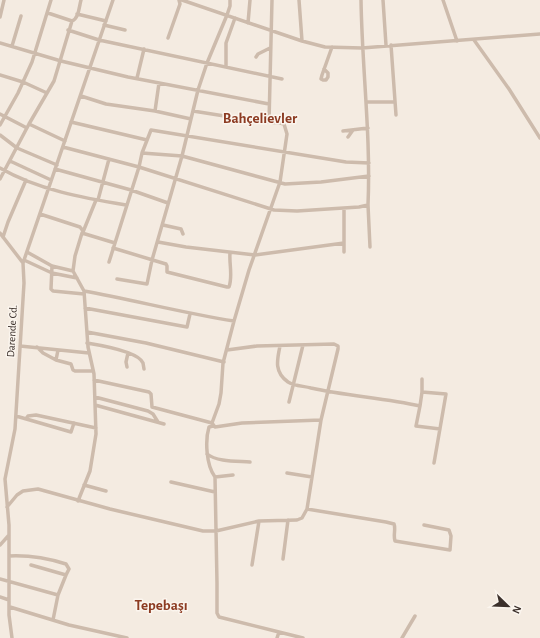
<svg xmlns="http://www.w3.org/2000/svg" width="540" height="638" viewBox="0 0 540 638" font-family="'Alegreya Sans',sans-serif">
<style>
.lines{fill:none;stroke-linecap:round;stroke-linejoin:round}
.minor{stroke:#cdbbac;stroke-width:3.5}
.labels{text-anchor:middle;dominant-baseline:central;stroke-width:3;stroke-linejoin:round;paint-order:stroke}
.street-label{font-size:11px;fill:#3b302b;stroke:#fbf5ee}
.district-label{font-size:15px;font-weight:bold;fill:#8c3b22;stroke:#fbf5ee}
</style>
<rect width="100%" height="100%" fill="#f4ebe1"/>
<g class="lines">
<path class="minor" d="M 182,0 L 302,41 L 325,47 L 362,48 L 540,34
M 299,0 L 302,41
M 383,0 L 386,45
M 443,0 L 457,41
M 48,13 L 72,21
M 77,14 L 106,21
M 0,17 L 4,0
M 248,23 L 250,0
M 104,25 L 125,30
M 68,30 L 99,40 L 282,79
M 168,38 L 180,4 L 179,0
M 474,40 L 509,89 L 540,138
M 0,43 L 61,61 L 128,77 L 269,104
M 391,45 L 396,115
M 12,46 L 21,16
M 256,57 L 258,54 L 270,48
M 226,67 L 226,43 L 235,18
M 324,69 L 328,73 L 328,77 L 326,80 L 323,80 L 321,79 L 322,75 L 332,47
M 0,75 L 23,82 L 47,93
M 137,78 L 144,49
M 81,96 L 106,104 L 155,111 L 191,119
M 366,102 L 395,102
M 155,111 L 159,83
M 193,111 L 256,121 L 280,123 L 284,124 L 287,134 L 280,182 L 249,270 L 234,321 L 223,363 L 221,393 L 219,404 L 212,423 L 215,427 L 242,423 L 321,420
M 0,114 L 27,128
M 71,122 L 147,140
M 269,122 L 272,0
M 29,124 L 65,141
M 0,125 L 18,93 L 32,62 L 51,0
M 343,131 L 368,128
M 0,135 L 17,148 L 57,165
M 348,137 L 353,130
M 63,147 L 139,167 L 274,210 L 297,211 L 359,207 L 368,205 C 371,136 362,68 361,0
M 142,153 L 182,156 L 285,184 L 321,182 L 369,176
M 10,161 L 51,180
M 0,168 C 38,190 84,198 126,205
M 55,169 L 131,190 L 168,203
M 0,179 L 29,124 L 54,81 L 72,21 C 79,18 79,7 81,0
M 98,200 L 109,159
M 368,205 L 370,247
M 344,208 L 344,252
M 40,214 L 80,227 L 83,231
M 163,225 L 181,229 L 183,234
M 83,232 L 96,200
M 0,233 L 23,263
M 3,237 L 8,222 L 26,180
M 158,242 L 186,247 L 255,255 L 344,243
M 113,248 L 166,264 L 167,266 L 167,272 L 227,287 L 229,287 C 233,276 229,264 230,253
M 27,252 L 52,266 L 73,271
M 24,260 L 52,273 L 77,278
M 109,262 L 139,167 L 142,153 L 151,130 L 346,162 L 369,163
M 52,266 L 51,289 L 53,291 L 84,294
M 117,279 L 147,284 L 152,260 L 182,156 L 198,90 L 207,63 L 227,15 L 230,6 L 230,0
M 84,291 C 134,300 183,313 234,321
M 85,308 L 187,327 L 190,314
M 87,332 L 146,343 L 224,362
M 87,343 C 99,345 138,351 143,363 C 143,363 144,369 144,369
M 20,346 L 89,353
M 280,346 C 277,360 274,372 288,382 C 294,386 304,386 311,388 C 347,396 384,398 420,406 L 416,426 L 440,429
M 37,347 L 43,353 L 56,360
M 58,350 L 56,360 L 71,364 L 73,370 L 75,371 L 93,371
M 127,367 L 126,362 L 128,353
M 94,380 L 149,392 L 151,394 L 152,407 L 212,423
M 422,392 L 446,394 L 434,463
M 95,397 L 148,411 L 153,414 L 158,422
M 289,402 L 303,345
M 95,405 L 164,424
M 420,406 L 422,392 L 422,379
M 16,416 L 71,432 L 74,423
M 26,419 L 28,416 L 36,415 L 96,428
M 213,426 L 209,427 C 205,440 206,465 215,477 L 217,583 L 217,613 L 219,617 L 279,632
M 207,454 C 217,462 237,461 250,462
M 287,473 L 312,477
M 215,477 L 233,475
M 171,482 L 215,492
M 84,485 L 106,491
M 78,501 L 90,471 L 96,434 L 94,374 L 88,347 L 84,291 L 73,271 L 75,256 L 82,233 L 115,243
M 7,507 L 17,495 L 23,491 L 38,489 L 110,509 L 203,531 L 216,531 L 259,521 L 297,520 L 302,518 L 307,509 L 321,420 L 338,349 L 338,346 L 334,344 L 257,346 L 227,350
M 307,509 L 386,522 L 394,524 C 396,529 393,535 395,541 L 450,550 L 451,536 L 449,530 L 424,525
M 0,545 L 9,535
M 9,556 C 29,555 47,558 66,564 L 69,569 L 66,575
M 283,559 L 288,520
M 31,565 L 66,575 L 58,595 L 53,620
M 252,565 L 259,521
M 0,579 L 58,595
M 0,597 L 9,600
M 10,607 L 69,625 L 127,638
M 12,638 L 9,615 L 9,525 L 5,479 L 15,429 L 24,283 L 23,263 L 113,0
M 277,638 L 279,632 L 303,638
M 402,638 L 415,616"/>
</g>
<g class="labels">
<g class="street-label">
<text transform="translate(12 331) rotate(-87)">Darende Cd.</text>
</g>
<g class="district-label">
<text x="260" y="118">Bahçelievler</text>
<text x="161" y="605">Tepebaşı</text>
</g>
</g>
<g transform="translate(508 606) rotate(113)" stroke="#fbf5ee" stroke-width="3" paint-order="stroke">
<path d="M0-3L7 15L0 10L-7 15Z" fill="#3b302b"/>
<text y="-6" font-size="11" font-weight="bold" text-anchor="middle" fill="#3b302b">N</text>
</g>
</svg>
